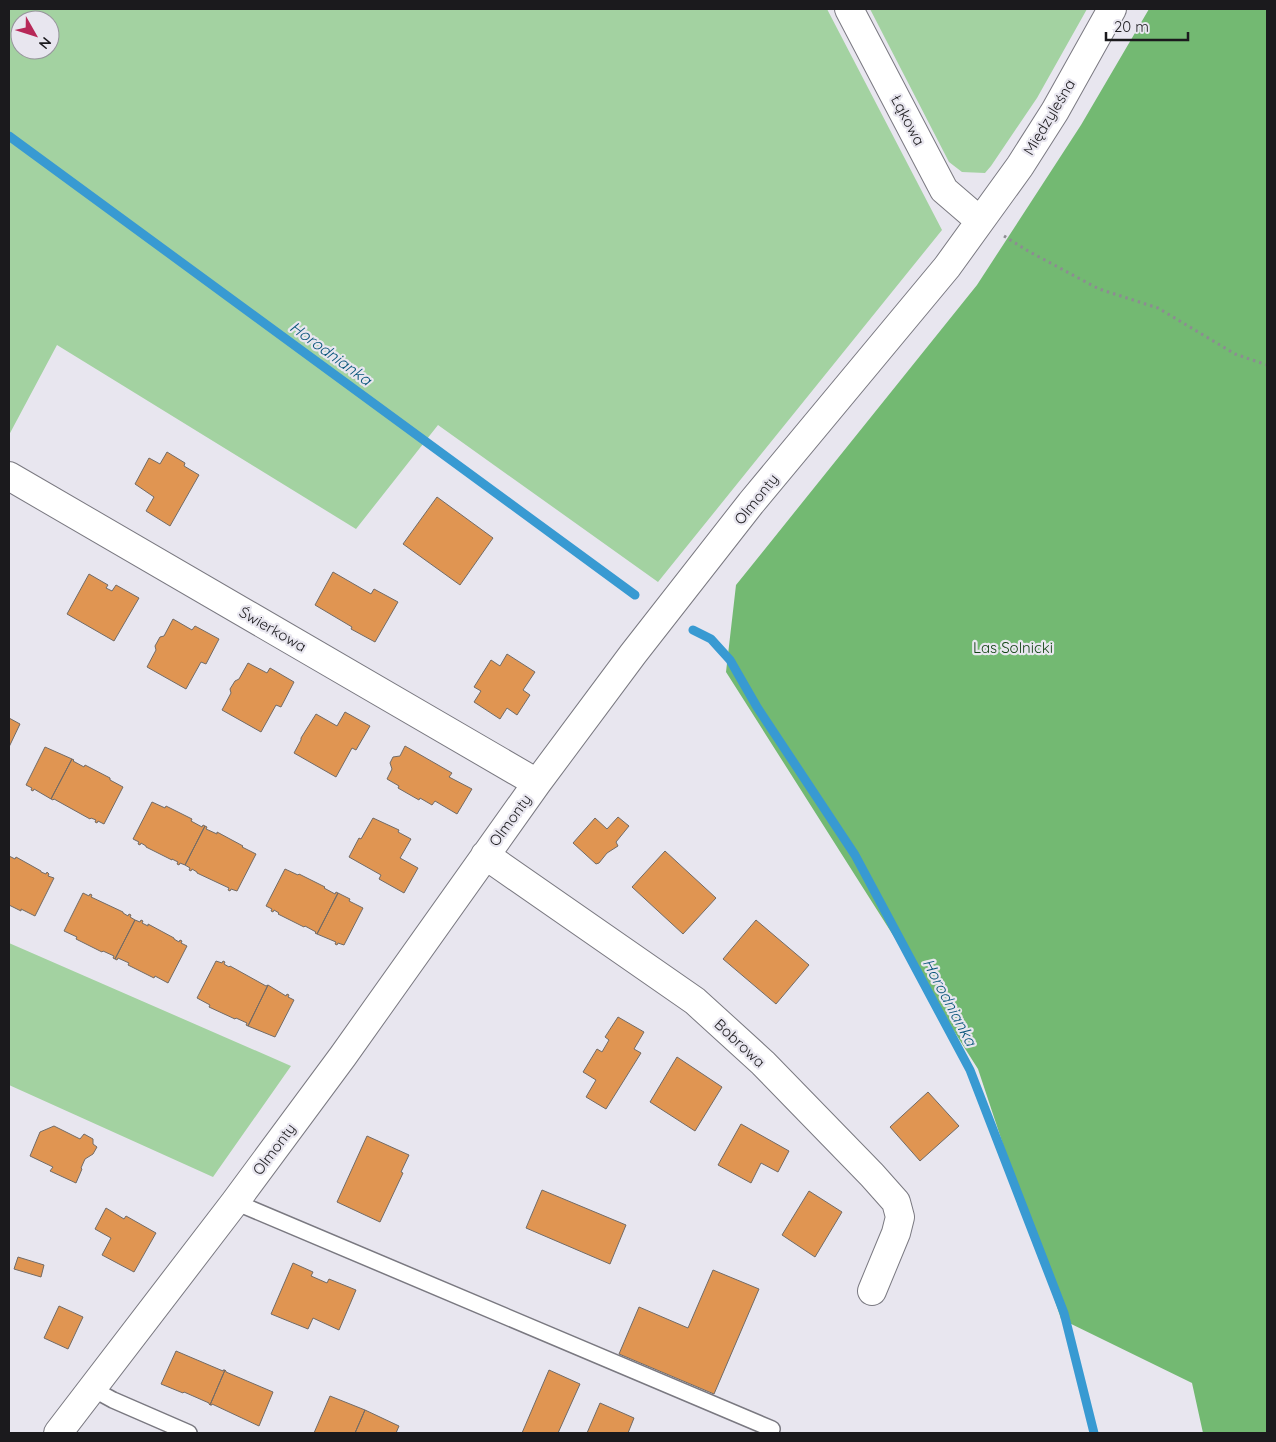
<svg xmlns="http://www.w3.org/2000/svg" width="1276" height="1442" viewBox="0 0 1276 1442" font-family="Quicksand,sans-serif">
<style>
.green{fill:#a3d2a1;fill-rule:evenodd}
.forest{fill:#73b972}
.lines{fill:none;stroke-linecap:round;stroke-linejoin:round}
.stream{stroke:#389ad2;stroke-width:9}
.building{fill:#e09552;stroke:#726b66}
.lane-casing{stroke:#7a7981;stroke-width:18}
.street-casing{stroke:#7a7981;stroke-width:30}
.path{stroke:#8d8c92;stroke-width:3;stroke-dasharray:2.5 4;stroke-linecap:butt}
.lane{stroke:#fff;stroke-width:15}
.street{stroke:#fff;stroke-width:28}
.labels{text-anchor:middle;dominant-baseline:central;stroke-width:4.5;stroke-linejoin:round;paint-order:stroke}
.street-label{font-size:15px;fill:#1b1a1d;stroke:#e8e6ef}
.park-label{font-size:15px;fill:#124314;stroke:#e8e6ef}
.water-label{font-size:16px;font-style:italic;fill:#09557b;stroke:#e8e6ef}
</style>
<rect width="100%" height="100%" fill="#e8e6ef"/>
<path class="green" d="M 9,9 L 827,9 L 942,230 L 658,582 L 438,425 L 356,529 L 57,345 L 9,435 ZM 20,20 L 50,20 L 50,50 L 20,50 Z
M 870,9 L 1087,9 L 1037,98 L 991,166 L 985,173 L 962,172 L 949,162 Z
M 9,943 L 291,1066 L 213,1177 L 9,1085 Z"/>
<path class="forest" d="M 1149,9 L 1267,9 L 1267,1433 L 1203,1433 L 1192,1383 L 1061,1319 L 978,1069 L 726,672 L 736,585 L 977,285 L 1081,125 Z"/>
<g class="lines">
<path class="stream" d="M 9,136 L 635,595
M 693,630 L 711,639 L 730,660 L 757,707 L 855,855 L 970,1070 L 1064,1313 L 1094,1433"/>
</g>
<path class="building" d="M 167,452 L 185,463 L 184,466 L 199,475 L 170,526 L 146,511 L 154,497 L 135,484 L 149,458 L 160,464 Z
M 437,497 L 493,538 L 460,585 L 403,544 Z
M 333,572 L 371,594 L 374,589 L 398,602 L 375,642 L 351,629 L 352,627 L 315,605 Z
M 89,574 L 108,585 L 106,588 L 112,591 L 116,585 L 139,598 L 114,641 L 67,614 Z
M 173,619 L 192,630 L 195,626 L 219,639 L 206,664 L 201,662 L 186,689 L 147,667 L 156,650 L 155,646 L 160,637 L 164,636 Z
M 507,654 L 535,672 L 523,690 L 530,695 L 517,715 L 507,708 L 500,719 L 474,702 L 481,691 L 474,687 L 491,660 L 500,666 Z
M 248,663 L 267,673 L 270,668 L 294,682 L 281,707 L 276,705 L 261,732 L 222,710 L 231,693 L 230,689 L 235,681 L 239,679 Z
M 345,712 L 370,726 L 356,750 L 352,748 L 336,777 L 294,753 L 301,740 L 301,738 L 316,714 L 337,726 Z
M 9,718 L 20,724 L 9,747 Z
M 405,746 L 452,773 L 449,777 L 472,789 L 457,814 L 435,801 L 432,805 L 420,798 L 419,800 L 398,788 L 399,786 L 387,779 L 392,769 L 390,763 L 393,757 L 400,756 Z
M 45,747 L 72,759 L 51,799 L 34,789 L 33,791 L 31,790 L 32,788 L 26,785 Z
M 72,759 L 74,760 L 73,761 L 84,767 L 85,765 L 110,778 L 110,780 L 123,787 L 104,824 L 98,821 L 97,823 L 95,822 L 96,820 L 91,818 L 90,819 L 54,799 L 53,800 L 51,799 Z
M 152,802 L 165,808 L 166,806 L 192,819 L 191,821 L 202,827 L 203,825 L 205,826 L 185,865 L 180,863 L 179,865 L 177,864 L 178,862 L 172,859 L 172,860 L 146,847 L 146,846 L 141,843 L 140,845 L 138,844 L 139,842 L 133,839 Z
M 618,817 L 629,826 L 616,842 L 618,846 L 607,853 L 599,863 L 596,864 L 573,843 L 595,818 L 607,829 Z
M 373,818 L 399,830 L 398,832 L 411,839 L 400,858 L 418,868 L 404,893 L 379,879 L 381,875 L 349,857 L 359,838 L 361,839 Z
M 205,826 L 207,827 L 206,829 L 217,834 L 217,832 L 243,846 L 242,847 L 256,854 L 237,891 L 231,889 L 230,891 L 228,890 L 229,888 L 197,873 L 197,872 L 192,869 L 191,871 L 189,870 L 190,868 L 185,865 Z
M 665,851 L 716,898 L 683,934 L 632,887 Z
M 9,856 L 15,859 L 16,857 L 41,871 L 41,872 L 46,874 L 47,872 L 49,874 L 48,876 L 54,878 L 35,916 L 21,909 L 21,911 L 9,905 Z
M 285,869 L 298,875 L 299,874 L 325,887 L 324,888 L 335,894 L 336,892 L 338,893 L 317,934 L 315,933 L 316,932 L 305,926 L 304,927 L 278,914 L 279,913 L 274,910 L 273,912 L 271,911 L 272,909 L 266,906 Z
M 83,893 L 89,896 L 90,894 L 92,895 L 91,897 L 123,912 L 123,913 L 128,916 L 129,914 L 131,915 L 130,917 L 135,920 L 115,959 L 113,958 L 114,956 L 103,951 L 102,952 L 76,939 L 77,937 L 64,931 Z
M 338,893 L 350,899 L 349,901 L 363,908 L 344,945 L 338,943 L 337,945 L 335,944 L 336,942 L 317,934 Z
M 135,920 L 140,922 L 141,920 L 143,921 L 142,923 L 148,926 L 148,924 L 174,938 L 174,939 L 179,942 L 180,940 L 182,941 L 181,943 L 187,946 L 168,983 L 155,976 L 154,978 L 128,965 L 129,963 L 118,958 L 117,960 L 115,959 Z
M 756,920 L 809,965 L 776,1004 L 723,959 Z
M 216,961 L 222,963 L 223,961 L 225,962 L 224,964 L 229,967 L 230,966 L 266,986 L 268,985 L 248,1026 L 246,1025 L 247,1023 L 236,1018 L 235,1019 L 209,1007 L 210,1005 L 197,998 Z
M 268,985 L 286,996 L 287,994 L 289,995 L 288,997 L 294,1000 L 275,1037 L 248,1026 Z
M 618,1017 L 644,1032 L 634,1049 L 641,1053 L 606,1109 L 586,1097 L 596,1080 L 583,1072 L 597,1049 L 602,1052 L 609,1040 L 605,1037 Z
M 677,1057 L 722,1087 L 695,1131 L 650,1102 Z
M 928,1092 L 959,1126 L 920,1161 L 890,1127 Z
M 741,1124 L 789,1151 L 778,1172 L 761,1163 L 751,1183 L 718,1165 Z
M 54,1126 L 80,1139 L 84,1134 L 93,1139 L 93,1144 L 97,1147 L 93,1154 L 85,1159 L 81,1168 L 82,1169 L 76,1183 L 50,1171 L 53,1167 L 30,1156 L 40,1132 Z
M 367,1136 L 409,1155 L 401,1172 L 403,1173 L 380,1222 L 337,1202 Z
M 542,1190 L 626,1225 L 610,1264 L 526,1228 Z
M 809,1191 L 842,1212 L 815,1257 L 782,1235 Z
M 106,1208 L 124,1219 L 126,1216 L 156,1233 L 134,1272 L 102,1255 L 111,1238 L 95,1229 Z
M 18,1257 L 44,1265 L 41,1277 L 14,1269 Z
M 293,1263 L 313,1272 L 311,1276 L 327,1283 L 329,1279 L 356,1290 L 339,1330 L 313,1318 L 308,1329 L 271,1314 Z
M 713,1270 L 759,1289 L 714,1394 L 619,1354 L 639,1307 L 688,1328 Z
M 59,1306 L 83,1317 L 68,1349 L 44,1338 Z
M 176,1351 L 223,1371 L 223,1370 L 225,1370 L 210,1405 L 209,1404 L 209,1403 L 184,1392 L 183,1393 L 161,1384 Z
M 225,1370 L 226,1371 L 226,1372 L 273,1392 L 259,1426 L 212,1404 L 212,1405 L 210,1405 Z
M 549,1370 L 580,1384 L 558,1433 L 522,1433 Z
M 330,1396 L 365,1410 L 355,1433 L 314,1433 Z
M 600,1403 L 634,1418 L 628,1433 L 587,1433 Z
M 365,1410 L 399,1426 L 396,1433 L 355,1433 Z"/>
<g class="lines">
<defs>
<path id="lane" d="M 235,1202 L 772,1429
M 91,1388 L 113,1400 L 189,1433"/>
<path id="street" d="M 849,9 L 944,190 L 980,221
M 9,476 L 537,783
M 485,855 L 695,1001 L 763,1063 L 872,1175 L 896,1202 L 900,1217 L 896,1233 L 872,1291
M 58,1433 L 235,1202 L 343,1056 L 537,783 L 633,654 L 751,503 L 947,267 L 1020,166 L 1055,111 L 1112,9"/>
</defs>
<use href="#lane" class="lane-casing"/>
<use href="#street" class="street-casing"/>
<path class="path" d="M 1004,236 L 1028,251 L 1099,289 L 1158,308 L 1235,354 L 1267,365"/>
<use href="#lane" class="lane"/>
<use href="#street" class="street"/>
</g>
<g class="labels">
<g class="street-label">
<text transform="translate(1049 117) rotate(-59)">Międzyleśna</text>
<text transform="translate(908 120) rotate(62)">Łąkowa</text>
<text transform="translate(756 499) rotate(-51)">Olmonty</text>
<text transform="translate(273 629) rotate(30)">Świerkowa</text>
<text transform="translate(510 820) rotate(-54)">Olmonty</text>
<text transform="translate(740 1043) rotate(43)">Bobrowa</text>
<text transform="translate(274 1149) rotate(-53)">Olmonty</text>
</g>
<g class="park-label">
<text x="1013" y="647">Las Solnicki</text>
</g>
<g class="water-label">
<text transform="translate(331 353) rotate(36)">Horodnianka</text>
<text transform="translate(950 1002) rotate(62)">Horodnianka</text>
</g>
</g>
<rect width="1276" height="1442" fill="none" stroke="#1b1a1d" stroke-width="20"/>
<g transform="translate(35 35) rotate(129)"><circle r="24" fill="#e8e6ef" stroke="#96949b"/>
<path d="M0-4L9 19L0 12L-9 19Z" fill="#b72858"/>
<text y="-8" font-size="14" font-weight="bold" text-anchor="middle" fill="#1b1a1d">N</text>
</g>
<path d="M1106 32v8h82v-8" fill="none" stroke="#1b1a1d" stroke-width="2.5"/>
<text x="1114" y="32" font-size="15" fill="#1b1a1d" stroke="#e8e6ef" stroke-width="4" paint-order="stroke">20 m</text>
</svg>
